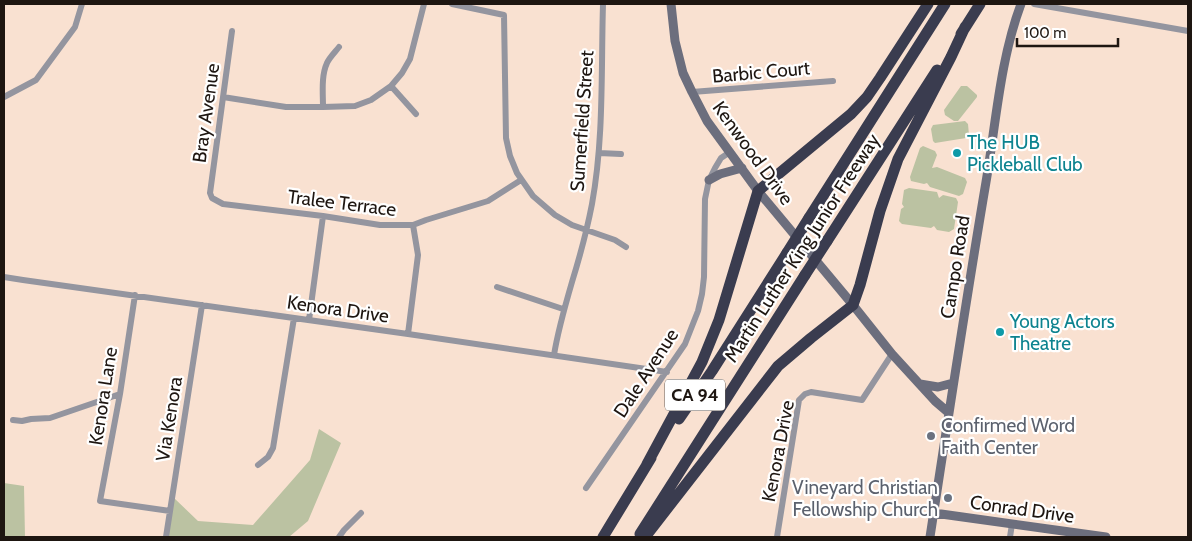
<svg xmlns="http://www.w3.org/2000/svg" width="1192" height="541" viewBox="0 0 1192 541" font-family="Cabin,sans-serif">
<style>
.green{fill:#bbc2a2}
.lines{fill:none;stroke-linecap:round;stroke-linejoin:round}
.street{stroke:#94959f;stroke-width:6}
.secondary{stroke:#6c6e7d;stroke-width:9}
.highway{stroke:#3a3c4f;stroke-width:11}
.highway-bridge{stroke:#3a3c4f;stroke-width:11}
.culture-dot{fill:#0f9aa8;stroke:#fff;stroke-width:2}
.worship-dot{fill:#6b7280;stroke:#fff;stroke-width:2}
.labels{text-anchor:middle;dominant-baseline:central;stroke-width:4.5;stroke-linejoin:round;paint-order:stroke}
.shield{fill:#fff;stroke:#625c58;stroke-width:1}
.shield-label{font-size:18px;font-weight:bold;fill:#1e1611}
.street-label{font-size:19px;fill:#1e1611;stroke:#fff}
.culture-label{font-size:19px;fill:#0d838f;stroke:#fff;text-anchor:start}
.worship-label{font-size:19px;fill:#5b616d;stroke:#fff;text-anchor:start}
</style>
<rect width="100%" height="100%" fill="#f9e1d1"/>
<path class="green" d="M 961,86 L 967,86 L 977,95 L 977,97 L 958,121 L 954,121 L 945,115 L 944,110 Z
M 965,121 L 968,124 L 969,135 L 966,138 L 935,143 L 933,141 L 931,129 L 933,125 Z
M 923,146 L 935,151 L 937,155 L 932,168 L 937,167 L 965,178 L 967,182 L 963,194 L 959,196 L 930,187 L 927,183 L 924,184 L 911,181 L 910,177 L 920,148 Z
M 909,188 L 937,192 L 939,198 L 943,195 L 956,198 L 958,202 L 954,229 L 949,232 L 937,230 L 934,226 L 931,228 L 902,224 L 899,221 L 901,209 L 904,207 L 902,204 L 904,190 Z
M 319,429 L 341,443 L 308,521 L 289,537 L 166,537 L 173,497 L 198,521 L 253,525 L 310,460 Z
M 4,483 L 24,486 L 25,537 L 4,537 Z"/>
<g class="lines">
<path class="street" d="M 452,4 L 504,15 L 506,138 L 510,156 L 517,173 L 533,196 L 555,215 L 572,225 L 615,240 L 626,247
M 1034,4 L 1188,31
M 232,31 L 210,193 L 212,198 L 223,204 L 323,216 L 380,225 L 413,225 L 426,220 L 488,201 L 521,180
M 391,86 L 416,114
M 692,92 L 833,81
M 4,97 L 36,80 L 75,27 L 82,4
M 223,97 L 286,107 L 323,107 L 355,106 L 371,100 L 391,86 L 402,73 L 410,59 L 424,4
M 323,107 C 323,93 321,76 327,63 C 329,58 335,52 339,47
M 599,153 L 621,154
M 4,277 L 23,280 L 408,334 L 667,372
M 497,287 L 563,309
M 135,295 L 120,394 L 100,501 L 170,511
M 309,320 L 323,216
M 408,334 L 418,255 L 413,225
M 554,355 C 558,330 565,306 572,282 C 580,256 587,230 592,204 C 604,138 601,71 603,4
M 13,420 L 22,421 L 31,419 L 50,418 L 120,394
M 258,465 L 268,457 L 273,448 L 294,318
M 586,488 L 685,344 L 698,311 L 702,294 L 704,277 L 705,199 L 709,180 L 715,168 L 721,158 L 730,152
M 166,537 L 202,305
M 339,537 L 344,530 L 361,513
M 777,537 L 799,400 L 805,394 L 811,392 L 862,400 L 892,354
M 1010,537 L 1012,524"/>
<path class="secondary" d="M 671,4 L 675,41 L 683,73 L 692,92 L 707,121 L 758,191 L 853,305 L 892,354 L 935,401 L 949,413
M 709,180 L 720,174 L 742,168
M 920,384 L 938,387 L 953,383
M 934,513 L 1106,537
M 930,537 C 948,419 966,300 986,182 C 996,123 1000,60 1021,4"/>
<path class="highway" d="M 961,34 L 980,4
M 809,218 L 945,4
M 827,241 L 937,70
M 679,419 L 712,371 L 787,253
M 647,464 L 702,362 L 719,320 L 758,191 L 851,114 L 867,97 L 880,78 L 928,4
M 640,534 L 805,275
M 603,537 L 651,458
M 645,537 L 778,366 L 811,338 L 853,305 L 860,285 L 880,211 L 898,159 L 951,57 L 965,27"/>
<path class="highway-bridge" d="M 787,253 L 809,218
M 805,275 L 827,241"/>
</g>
<g class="culture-dot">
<circle cx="957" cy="153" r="5"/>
<circle cx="1000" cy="332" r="5"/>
</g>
<g class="worship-dot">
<circle cx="931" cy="436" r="5"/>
<circle cx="948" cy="498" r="5"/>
</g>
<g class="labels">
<rect class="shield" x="665" y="379.5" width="60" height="31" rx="4"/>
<g class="shield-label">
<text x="695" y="395">CA 94</text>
</g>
<g class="street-label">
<text transform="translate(761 72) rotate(-5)">Barbic Court</text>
<text transform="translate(206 113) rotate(-82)">Bray Avenue</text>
<text transform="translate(582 121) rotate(-86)">Sumerfield Street</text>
<text transform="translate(753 153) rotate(54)">Kenwood Drive</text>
<text transform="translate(342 203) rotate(7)">Tralee Terrace</text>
<text transform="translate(802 248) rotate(-57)">Martin Luther King Junior Freeway</text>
<text transform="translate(955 267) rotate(-81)">Campo Road</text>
<text transform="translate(338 309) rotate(8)">Kenora Drive</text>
<text transform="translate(646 373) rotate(-57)">Dale Avenue</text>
<text transform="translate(103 396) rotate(-81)">Kenora Lane</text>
<text transform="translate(169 419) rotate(-81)">Via Kenora</text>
<text transform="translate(778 451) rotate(-79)">Kenora Drive</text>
<text transform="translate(1022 509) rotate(8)">Conrad Drive</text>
</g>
<g class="culture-label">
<text x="967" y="142">The HUB<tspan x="967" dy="22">Pickleball Club</tspan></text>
<text x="1010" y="321">Young Actors<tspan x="1010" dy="22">Theatre</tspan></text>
</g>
<g class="worship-label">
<text x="941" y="425">Confirmed Word<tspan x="941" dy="22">Faith Center</tspan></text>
<text x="938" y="487" text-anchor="end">Vineyard Christian<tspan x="938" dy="22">Fellowship Church</tspan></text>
</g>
</g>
<rect width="1192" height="541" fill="none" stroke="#1e1611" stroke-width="10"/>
<path d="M1017 38v8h101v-8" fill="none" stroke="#1e1611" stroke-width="2.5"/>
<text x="1024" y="38" font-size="15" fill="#1e1611" stroke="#ffffff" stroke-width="4" paint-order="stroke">100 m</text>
</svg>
